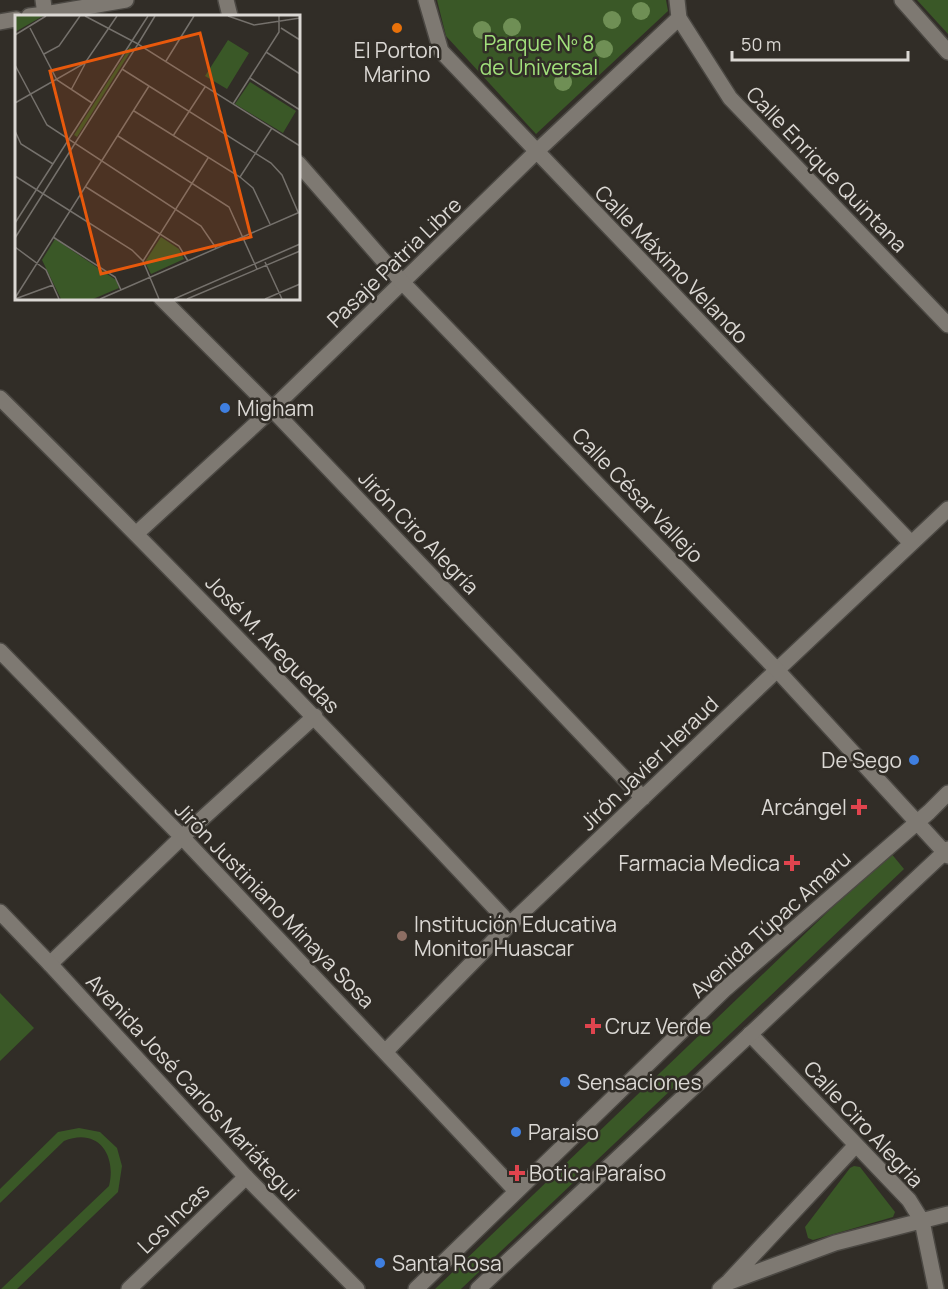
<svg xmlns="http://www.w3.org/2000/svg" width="948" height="1289" viewBox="0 0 948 1289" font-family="Manrope,sans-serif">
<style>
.green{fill:#3a5827}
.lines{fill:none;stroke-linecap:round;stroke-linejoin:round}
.minor-casing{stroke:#4b4843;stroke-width:18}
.tertiary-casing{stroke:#4b4843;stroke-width:18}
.minor{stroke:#7e7972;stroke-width:15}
.tertiary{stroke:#7e7972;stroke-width:15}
.tree{fill:#6f8f55}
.food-dot{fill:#e8710a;stroke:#312d27;stroke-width:2}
.shop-dot{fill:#3f7fe0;stroke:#312d27;stroke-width:2}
.health-dot{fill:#e0444e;stroke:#312d27;stroke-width:2}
.education-dot{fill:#8d6e63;stroke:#312d27;stroke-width:2}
.labels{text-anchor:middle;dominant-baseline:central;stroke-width:5;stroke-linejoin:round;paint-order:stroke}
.park-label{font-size:21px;fill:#a1e07b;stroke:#312d27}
.poi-label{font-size:21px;fill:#dbd8d4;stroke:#312d27;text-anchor:start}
.street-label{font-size:21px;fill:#dbd8d4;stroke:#312d27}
.inset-road{fill:none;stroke:#75716c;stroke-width:1.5}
.view{fill:#e8590c;fill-opacity:0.15;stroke:#e8590c;stroke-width:3}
.inset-edge{fill:none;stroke:#dbd8d4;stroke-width:3}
</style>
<rect width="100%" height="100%" fill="#312d27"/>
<path class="green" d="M 437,0 L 666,0 L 668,11 L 536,134 L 446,36 Z
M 917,0 L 948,0 L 948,34 Z
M 890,852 L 904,869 L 461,1289 L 435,1289 Z
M 0,993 L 34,1028 L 0,1061 Z
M 79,1128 L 100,1132 L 117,1148 L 122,1166 L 118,1192 L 17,1289 L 1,1289 L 109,1186 C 117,1154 97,1127 64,1141 L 0,1203 L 0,1189 L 58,1132 Z
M 854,1166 L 860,1167 L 895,1212 L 893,1217 L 813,1240 L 808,1238 L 805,1227 L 850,1168 Z"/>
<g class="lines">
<defs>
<path id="minor" d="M 426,0 L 441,51 L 911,543
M 677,0 L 679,18 L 730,98 L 948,325
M 902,0 L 948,52
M 29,16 L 45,14 L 45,16
M 0,22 L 16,19
M 161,298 L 272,409 L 643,798
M 0,398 C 174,570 343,746 510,924
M 137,533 L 272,409 L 536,152 L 679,18
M 0,651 L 182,837 L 516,1191
M 50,964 L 182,837 L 315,716
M 750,1034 L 909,1200 L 922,1221 L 936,1289
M 385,1052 L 510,924 L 777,670 L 948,509
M 729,1281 L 856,1145
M 129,1289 L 246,1177
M 720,1289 L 727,1283 L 835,1243 L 948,1214"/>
<path id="tertiary" d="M 43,0 L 45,14 L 126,0
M 226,0 L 230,16
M 298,163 L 403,283 L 777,670 L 948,856
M 0,912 L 50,964 L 246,1177 L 357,1289
M 416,1289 L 724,990 L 929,812 L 948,793
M 478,1289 L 948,849"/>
</defs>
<use href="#minor" class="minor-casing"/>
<use href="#tertiary" class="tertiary-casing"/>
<use href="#minor" class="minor"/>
<use href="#tertiary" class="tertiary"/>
</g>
<g class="tree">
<circle cx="641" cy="11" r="9"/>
<circle cx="612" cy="20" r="9"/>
<circle cx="512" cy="27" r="9"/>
<circle cx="482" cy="30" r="9"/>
<circle cx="604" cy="49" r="9"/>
<circle cx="563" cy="82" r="9"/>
</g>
<circle class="food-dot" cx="397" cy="28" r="6"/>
<g class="shop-dot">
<circle cx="225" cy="408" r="6"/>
<circle cx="914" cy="760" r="6"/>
<circle cx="565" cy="1082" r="6"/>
<circle cx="516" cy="1132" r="6"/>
<circle cx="380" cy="1263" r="6"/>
</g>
<g class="health-dot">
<path d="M856 798h6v6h6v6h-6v6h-6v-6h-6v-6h6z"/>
<path d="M789 854h6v6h6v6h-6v6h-6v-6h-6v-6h6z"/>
<path d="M590 1017h6v6h6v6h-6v6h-6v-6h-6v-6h6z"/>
<path d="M514 1164h6v6h6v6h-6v6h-6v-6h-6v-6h6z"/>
</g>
<circle class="education-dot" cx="402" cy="936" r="6"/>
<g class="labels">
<g class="park-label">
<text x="539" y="43">Parque Nº 8<tspan x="539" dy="24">de Universal</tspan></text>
</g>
<g class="poi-label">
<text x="397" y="50" text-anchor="middle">El Porton<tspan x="397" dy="24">Marino</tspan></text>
<text x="237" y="408">Migham</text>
<text x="902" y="760" text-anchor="end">De Sego</text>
<text x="847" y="807" text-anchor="end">Arcángel</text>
<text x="780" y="863" text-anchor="end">Farmacia Medica</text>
<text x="414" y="924">Institución Educativa<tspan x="414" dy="24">Monitor Huascar</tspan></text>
<text x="605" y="1026">Cruz Verde</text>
<text x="577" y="1082">Sensaciones</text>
<text x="528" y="1132">Paraiso</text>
<text x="529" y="1173">Botica Paraíso</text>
<text x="392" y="1263">Santa Rosa</text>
</g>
<g class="street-label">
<text transform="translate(827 169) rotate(46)">Calle Enrique Quintana</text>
<text transform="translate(394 262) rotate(-44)">Pasaje Patria Libre</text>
<text transform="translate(672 264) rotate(46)">Calle Máximo Velando</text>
<text transform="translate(638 495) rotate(46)">Calle César Vallejo</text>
<text transform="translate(419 532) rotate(46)">Jirón Ciro Alegría</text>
<text transform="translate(273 644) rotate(46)">José M. Areguedas</text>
<text transform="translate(649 763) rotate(-44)">Jirón Javier Heraud</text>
<text transform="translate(275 905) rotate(46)">Jirón Justiniano Minaya Sosa</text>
<text transform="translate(770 924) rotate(-42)">Avenida Túpac Amaru</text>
<text transform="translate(193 1087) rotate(47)">Avenida José Carlos Mariátegui</text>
<text transform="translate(864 1124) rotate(47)">Calle Ciro Alegria</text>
<text transform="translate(173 1218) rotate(-44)">Los Incas</text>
</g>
</g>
<g transform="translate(15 15)">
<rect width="285" height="285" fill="#312d27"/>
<path d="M 0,1 L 28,1 L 0,17 ZM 213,25 L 234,38 L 212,74 L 190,61 ZM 115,32 L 117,34 L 62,122 L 59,120 ZM 235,67 L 281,96 L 268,118 L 220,89 ZM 146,222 L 164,234 L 169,244 L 136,259 L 130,247 ZM 40,224 L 101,265 L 104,273 L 78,284 L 46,284 L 27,245 Z" fill="#3a5827"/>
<path class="inset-road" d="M 70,1 L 123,29 L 140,1M 213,1 L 239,10 L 285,3M 15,13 L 42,65 L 77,88M 266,13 L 285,25M 0,20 L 31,1M 251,37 L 285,59M 29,39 L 44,31 L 65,1M 151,46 L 179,1M 0,50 L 32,110 L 186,211 L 201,233M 107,54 L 256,148 L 267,160 L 283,197M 235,63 L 285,95M 56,75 L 70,49M 0,88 L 70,48 L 102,1M 218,89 L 264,17 L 264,1M 119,96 L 225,162 L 238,173 L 255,209M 0,116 L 6,129 L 38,149M 103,121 L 214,192 L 242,254M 158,121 L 190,72M 0,161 L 117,235 L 128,246 L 144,284M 225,162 L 257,113M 71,172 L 164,231 L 173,246M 0,208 L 133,1M 38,222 L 100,262 L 106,275M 0,223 L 123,29 L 285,131M 0,232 L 31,255 L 44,284M 128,246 L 193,143M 250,247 L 267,284M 0,283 L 134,71M 0,284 L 38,270M 85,284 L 285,197M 159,284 L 285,229M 172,284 L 285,236M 250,284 L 285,269"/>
<path class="view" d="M 185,18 L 236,222 L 86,259 L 35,56 Z"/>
<rect width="285" height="285" class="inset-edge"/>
</g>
<path d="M732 51v9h176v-9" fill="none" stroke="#dbd8d4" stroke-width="3"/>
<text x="741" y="51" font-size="18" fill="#dbd8d4" stroke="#312d27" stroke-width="4.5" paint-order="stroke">50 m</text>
</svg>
